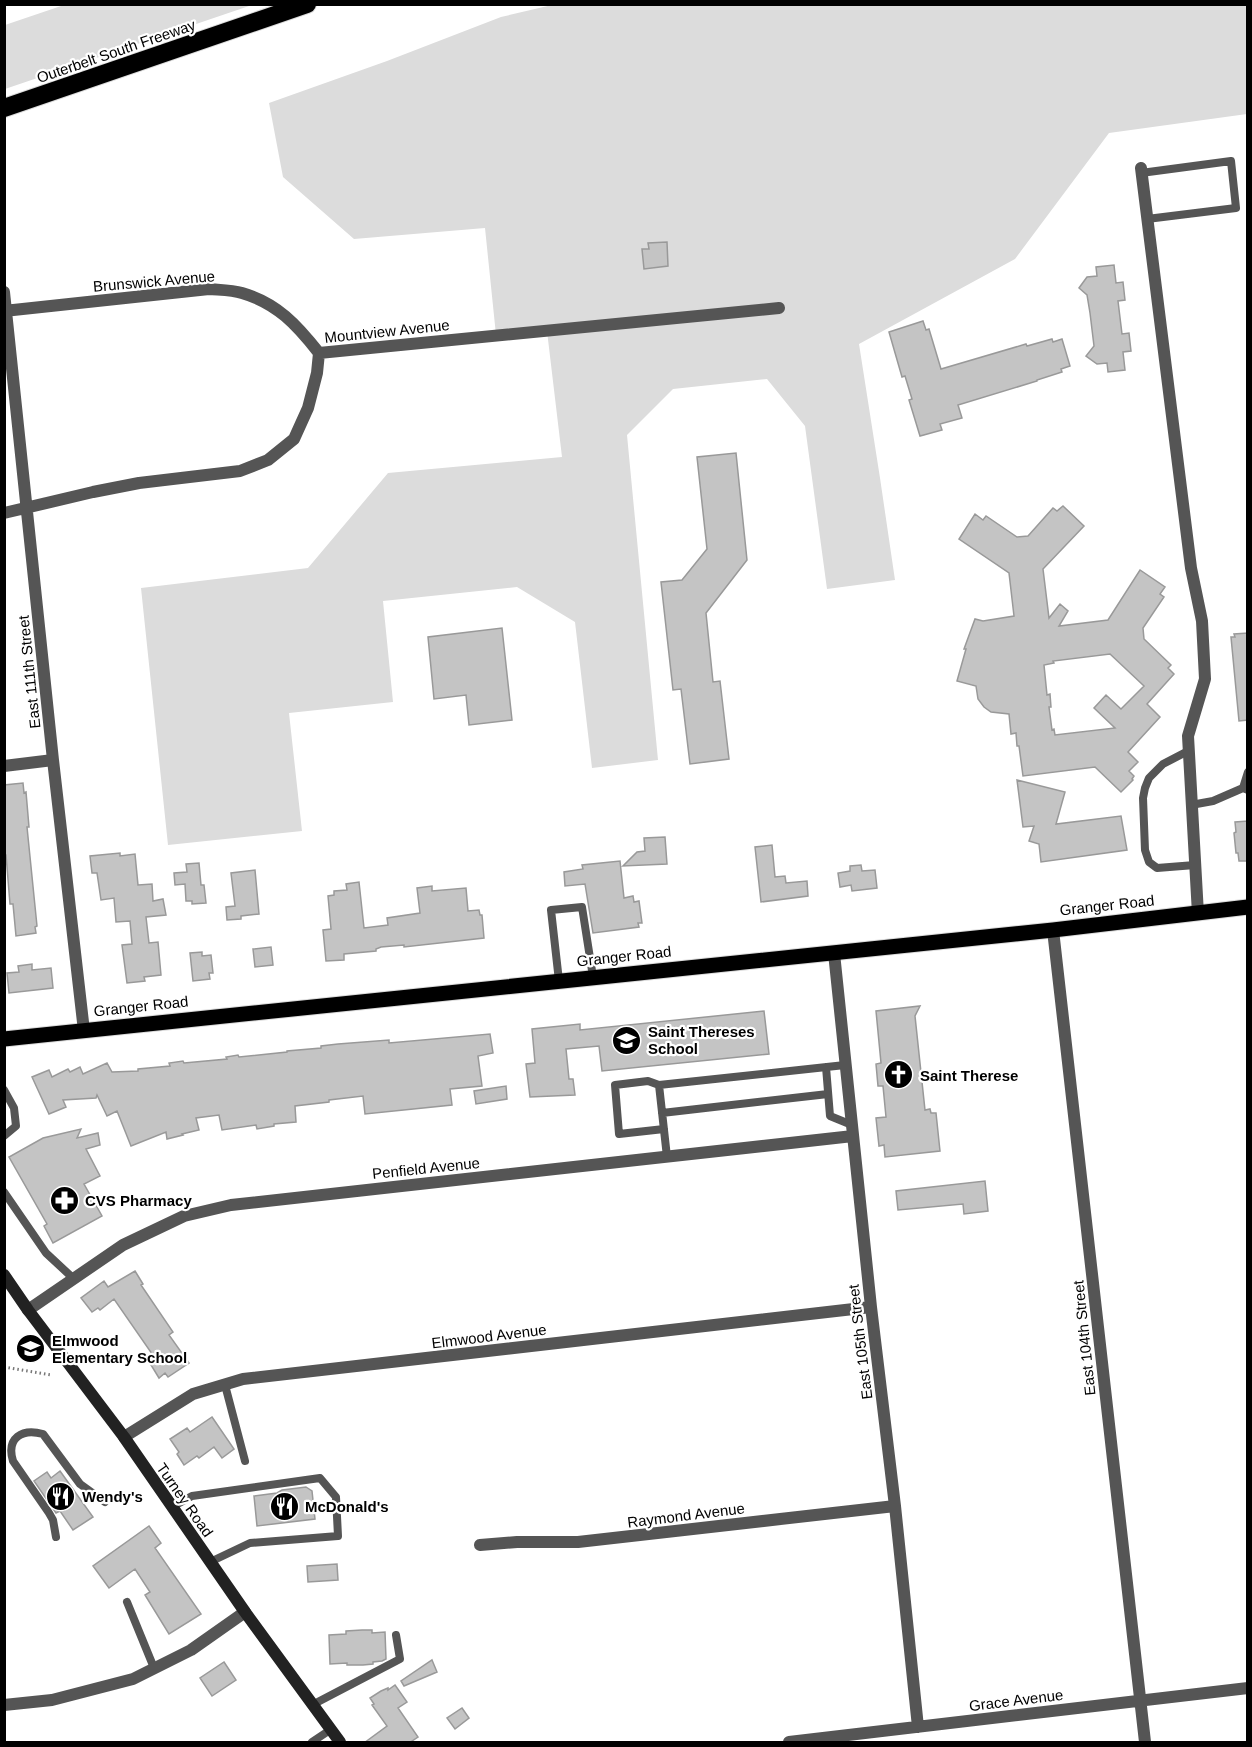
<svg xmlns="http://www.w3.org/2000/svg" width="1252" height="1747" viewBox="0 0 1252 1747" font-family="Arial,sans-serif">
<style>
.green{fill:#dcdcdc}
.building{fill:#c4c4c4;stroke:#999;stroke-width:1.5;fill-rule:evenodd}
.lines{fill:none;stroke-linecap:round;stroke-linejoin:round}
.primary-casing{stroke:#dbdbdb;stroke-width:17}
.highway-casing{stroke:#dbdbdb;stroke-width:20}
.path{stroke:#777;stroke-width:3;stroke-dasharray:1.5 3;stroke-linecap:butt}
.lane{stroke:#555;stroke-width:8}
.street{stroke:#555;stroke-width:12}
.secondary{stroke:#222;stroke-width:12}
.primary{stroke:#000;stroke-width:15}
.highway{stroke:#000;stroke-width:18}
.labels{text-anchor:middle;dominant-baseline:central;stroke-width:4.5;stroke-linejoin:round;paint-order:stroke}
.street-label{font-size:15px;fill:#000;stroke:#fff}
.poi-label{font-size:15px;font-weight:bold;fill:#000;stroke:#fff;text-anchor:start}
</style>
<rect width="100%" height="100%" fill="#fff"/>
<path class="green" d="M 64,5 L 64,4 L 252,5 L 5,89 L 5,25 Z
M 552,5 L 1247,5 L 1247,114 L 1109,133 L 1015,259 L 859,344 L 880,478 L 895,580 L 827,589 L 805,426 L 767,379 L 673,389 L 627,435 L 658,760 L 592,768 L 575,622 L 517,587 L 383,601 L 393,702 L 289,713 L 302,831 L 168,845 L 141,588 L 308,568 L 388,473 L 562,457 L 547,331 L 496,335 L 485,228 L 354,239 L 283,177 L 269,103 L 387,61 L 501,17 Z"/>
<path class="building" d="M 667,242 L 668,266 L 644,269 L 642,249 L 649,249 L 648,243 Z
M 1114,265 L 1116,283 L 1123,282 L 1125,300 L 1118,301 L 1122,334 L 1129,333 L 1131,351 L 1123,352 L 1125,370 L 1108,372 L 1107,363 L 1097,364 L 1086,356 L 1094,346 L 1090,313 L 1087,295 L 1079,288 L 1087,277 L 1097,276 L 1096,267 Z
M 923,321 L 926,330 L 929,329 L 941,369 L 1026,344 L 1027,346 L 1052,339 L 1053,342 L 1062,339 L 1070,366 L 1061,369 L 1062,372 L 1037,380 L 1037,381 L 958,405 L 962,418 L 940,424 L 942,430 L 920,436 L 909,400 L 912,399 L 905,376 L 902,377 L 889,332 Z
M 736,453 L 747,560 L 706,613 L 713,682 L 720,681 L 729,759 L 690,764 L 681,689 L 673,690 L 661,582 L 682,580 L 707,549 L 697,457 Z
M 1063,506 L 1084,526 L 1043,569 L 1049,618 L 1060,604 L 1068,611 L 1059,626 L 1108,620 L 1140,570 L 1165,587 L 1160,594 L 1164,597 L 1143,628 L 1144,639 L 1171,665 L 1168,668 L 1174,674 L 1147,704 L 1160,717 L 1128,752 L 1138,762 L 1129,771 L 1134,776 L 1132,779 L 1133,780 L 1121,792 L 1095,767 L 1023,776 L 1019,746 L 1017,746 L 1016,733 L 1011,734 L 1009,714 L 991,712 L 984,707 L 978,699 L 976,686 L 957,681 L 966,649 L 964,649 L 975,619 L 983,621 L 1014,616 L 1009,573 L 959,539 L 975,514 L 983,520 L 986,516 L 1017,537 L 1028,536 L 1053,508 L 1057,511 ZM 1110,654 L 1144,686 L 1121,709 L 1106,695 L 1094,708 L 1115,728 L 1055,735 L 1054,729 L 1052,730 L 1049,707 L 1051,707 L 1050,694 L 1047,695 L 1044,665 L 1054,663 L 1053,661 Z
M 502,628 L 512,720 L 469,725 L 466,695 L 434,699 L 428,637 Z
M 1248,633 L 1248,720 L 1239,721 L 1231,637 L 1235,637 L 1234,634 Z
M 1017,780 L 1065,792 L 1056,824 L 1121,816 L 1127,850 L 1041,862 L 1039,844 L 1029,841 L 1034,826 L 1023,827 Z
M 23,783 L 24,793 L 26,792 L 29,827 L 27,827 L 37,926 L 35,927 L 36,933 L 16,936 L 13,904 L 10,904 L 6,855 L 4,855 L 4,785 Z
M 1248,821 L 1248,861 L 1239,861 L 1238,853 L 1236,853 L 1234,833 L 1236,832 L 1235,822 Z
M 665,837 L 667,864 L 623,866 L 637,852 L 645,851 L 644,838 Z
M 772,845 L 775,877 L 785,876 L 786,883 L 807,881 L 808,896 L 761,902 L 755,847 Z
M 120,853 L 120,856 L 135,854 L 138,885 L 152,884 L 153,901 L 163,899 L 166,915 L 146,917 L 149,943 L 158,942 L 161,975 L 144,977 L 145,981 L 127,983 L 122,945 L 132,944 L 130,921 L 116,922 L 114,898 L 101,900 L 97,873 L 92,873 L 90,856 Z
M 620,861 L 624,898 L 633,896 L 634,902 L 639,901 L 642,923 L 638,923 L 639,927 L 593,933 L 585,884 L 565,886 L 564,872 L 583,869 L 582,865 Z
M 199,863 L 201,885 L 204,885 L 206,903 L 192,904 L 192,901 L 186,901 L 185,884 L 175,885 L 174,873 L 187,872 L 186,864 Z
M 861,865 L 862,871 L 875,870 L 877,888 L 852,891 L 851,885 L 840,887 L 838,873 L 850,871 L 850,866 Z
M 255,870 L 259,914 L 241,916 L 241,919 L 227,920 L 226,907 L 235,906 L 231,873 Z
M 359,882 L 364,928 L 388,925 L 387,918 L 420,913 L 417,888 L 432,886 L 432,891 L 466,888 L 468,911 L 479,910 L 480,915 L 482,915 L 484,938 L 404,947 L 404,945 L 381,947 L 376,949 L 376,951 L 344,954 L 344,960 L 326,961 L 323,930 L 331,929 L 328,896 L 334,895 L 334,891 L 347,890 L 346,884 Z
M 271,947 L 273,965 L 255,967 L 253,949 Z
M 202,952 L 202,956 L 211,955 L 213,973 L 209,973 L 210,979 L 193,981 L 190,953 Z
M 32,964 L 32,970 L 51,968 L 53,988 L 9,993 L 7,973 L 19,972 L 18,966 Z
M 920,1006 L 915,1016 L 925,1110 L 930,1109 L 931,1113 L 936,1113 L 940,1151 L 885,1157 L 884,1145 L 879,1146 L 876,1118 L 886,1117 L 883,1086 L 878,1086 L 876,1064 L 881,1063 L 876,1011 Z
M 764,1011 L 769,1054 L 602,1071 L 599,1046 L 566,1049 L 569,1079 L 573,1079 L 575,1095 L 530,1097 L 526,1064 L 535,1063 L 532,1029 L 580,1024 L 580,1030 Z
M 490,1034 L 493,1053 L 478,1056 L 482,1086 L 450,1089 L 452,1105 L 365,1114 L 363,1096 L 329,1100 L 329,1102 L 295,1106 L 296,1122 L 274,1124 L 274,1126 L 257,1129 L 256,1125 L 222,1130 L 219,1115 L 196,1118 L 199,1130 L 182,1134 L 183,1135 L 167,1139 L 166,1132 L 131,1146 L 117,1111 L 107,1116 L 97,1095 L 96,1098 L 63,1100 L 66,1107 L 49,1114 L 32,1077 L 49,1070 L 52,1077 L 68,1069 L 70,1072 L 80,1067 L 83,1074 L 107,1063 L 112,1072 L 138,1071 L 138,1069 L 170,1066 L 169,1063 L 183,1061 L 184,1063 L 227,1059 L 226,1057 L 238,1055 L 239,1057 L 287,1052 L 287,1051 L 321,1048 L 321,1046 L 338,1044 L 389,1040 L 389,1043 Z
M 506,1086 L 507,1099 L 476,1104 L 474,1091 Z
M 81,1129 L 77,1138 L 98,1133 L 100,1145 L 86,1149 L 100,1176 L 84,1184 L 102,1216 L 53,1243 L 44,1226 L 47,1224 L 9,1157 L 43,1138 Z
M 985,1181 L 988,1211 L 964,1214 L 963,1204 L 898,1210 L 896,1191 Z
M 135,1271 L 143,1284 L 141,1285 L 173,1332 L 169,1335 L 189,1363 L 168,1377 L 165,1373 L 159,1378 L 151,1365 L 157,1361 L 114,1299 L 100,1310 L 98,1308 L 92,1312 L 81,1298 L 104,1281 L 108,1287 Z
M 212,1417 L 234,1449 L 222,1458 L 214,1447 L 199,1458 L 197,1456 L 184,1465 L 177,1454 L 179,1452 L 170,1439 L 187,1428 L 190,1432 Z
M 60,1471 L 93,1517 L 73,1530 L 60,1511 L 56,1513 L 34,1481 L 47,1472 L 51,1478 Z
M 306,1487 L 312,1491 L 315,1519 L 257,1526 L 254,1496 L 277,1493 L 282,1490 Z
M 149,1526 L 161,1543 L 155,1548 L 201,1614 L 169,1634 L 145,1595 L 150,1592 L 135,1569 L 109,1588 L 93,1566 Z
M 337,1564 L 338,1580 L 308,1582 L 307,1566 Z
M 362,1630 L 372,1630 L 372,1633 L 385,1632 L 386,1659 L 382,1661 L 373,1662 L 373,1664 L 363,1665 L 347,1665 L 347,1663 L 330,1664 L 329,1635 L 346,1634 L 346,1631 Z
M 432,1660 L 437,1672 L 404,1686 L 401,1681 Z
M 224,1662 L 236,1680 L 212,1696 L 200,1678 Z
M 395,1685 L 407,1702 L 398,1708 L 418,1737 L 409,1743 L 364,1743 L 387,1726 L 372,1705 L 374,1704 L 370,1698 L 381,1691 L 388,1688 L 388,1690 Z
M 462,1708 L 469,1718 L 455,1729 L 447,1718 Z"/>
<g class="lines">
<defs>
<path id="primary" d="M 4,1039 L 1053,930 L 1248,907"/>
<path id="highway" d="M 4,108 L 307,4"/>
</defs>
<use href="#primary" class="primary-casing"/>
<use href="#highway" class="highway-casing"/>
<path class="path" d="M 4,1367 L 51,1375"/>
<path class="lane" d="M 1141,173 L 1231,161 L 1236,208 L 1147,219
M 1188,751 L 1163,764 L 1149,778 L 1145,788 L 1143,798 L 1145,850 L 1149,862 L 1157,868 L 1195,865
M 1243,788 L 1248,772
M 1191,805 L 1213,801 L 1243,788 L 1248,790
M 559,981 L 551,910 L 582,907 L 593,977
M 826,1067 L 830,1116 L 852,1125
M 659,1085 L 648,1081 L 615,1085 L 619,1134 L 664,1129
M 4,1090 L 14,1108 L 16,1126 L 4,1136
M 662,1113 L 828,1094
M 667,1157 L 659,1085 L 845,1065
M 4,1192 L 46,1253 L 74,1279
M 225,1385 L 245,1461
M 172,1507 L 192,1496 L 320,1478 L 336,1497 L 338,1536 L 250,1543 L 210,1562
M 56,1537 L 53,1520 L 49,1513 L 13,1461 C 6,1438 22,1428 43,1434 L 80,1484 L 105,1502
M 127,1602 L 154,1668
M 312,1705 L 400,1659 L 396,1635
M 312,1742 L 330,1730"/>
<path class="street" d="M 1141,168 L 1191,568 L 1202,621 L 1205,679 L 1188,736 L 1198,914
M 4,292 L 53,760 L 84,1031
M 4,311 L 209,289 C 220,290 232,290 242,293 C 277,303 297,325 319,353
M 319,353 L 779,308
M 4,513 L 93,492 L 139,483 L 240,471 L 268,460 L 294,439 L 308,408 L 317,373 L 319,353
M 4,766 L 53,760
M 1053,930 L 1145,1742
M 834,953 L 871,1307 L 895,1506 L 918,1727
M 28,1310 L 123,1245 L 184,1216 L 231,1205 L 853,1136
M 124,1437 L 193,1394 L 243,1379 L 871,1307
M 480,1545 L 517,1542 L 578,1542 L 895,1506
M 4,1705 L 52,1700 L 133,1679 L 191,1650 L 245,1612
M 789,1742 L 1248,1688"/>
<path class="secondary" d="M 4,1275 L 28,1310 L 124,1437 L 245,1612 L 340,1742"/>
<use href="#primary" class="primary"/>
<use href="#highway" class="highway"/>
</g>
<defs>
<symbol id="school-disc" viewBox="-11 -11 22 22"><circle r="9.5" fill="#000" stroke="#fff"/><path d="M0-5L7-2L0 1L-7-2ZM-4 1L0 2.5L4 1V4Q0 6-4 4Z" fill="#fff"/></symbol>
<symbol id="church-disc" viewBox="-11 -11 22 22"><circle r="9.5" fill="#000" stroke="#fff"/><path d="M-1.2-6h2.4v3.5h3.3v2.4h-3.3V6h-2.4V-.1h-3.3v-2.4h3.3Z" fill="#fff"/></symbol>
<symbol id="pharmacy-disc" viewBox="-11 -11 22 22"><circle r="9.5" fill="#000" stroke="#fff"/><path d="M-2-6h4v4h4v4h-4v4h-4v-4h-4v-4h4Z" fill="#fff"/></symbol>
<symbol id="restaurant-disc" viewBox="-11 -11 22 22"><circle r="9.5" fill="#000" stroke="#fff"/><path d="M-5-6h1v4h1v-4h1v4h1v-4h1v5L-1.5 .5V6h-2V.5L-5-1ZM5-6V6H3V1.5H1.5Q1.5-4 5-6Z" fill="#fff"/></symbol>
</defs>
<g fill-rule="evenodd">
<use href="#school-disc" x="610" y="1024" width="33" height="33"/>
<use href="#church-disc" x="882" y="1058" width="33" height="33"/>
<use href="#pharmacy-disc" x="48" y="1184" width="33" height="33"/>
<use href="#school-disc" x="14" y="1332" width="33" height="33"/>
<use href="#restaurant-disc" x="44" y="1480" width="33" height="33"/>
<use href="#restaurant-disc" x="268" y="1490" width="33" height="33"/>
</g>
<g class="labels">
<g class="street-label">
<text transform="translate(116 51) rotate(-19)">Outerbelt South Freeway</text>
<text transform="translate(154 281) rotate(-5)">Brunswick Avenue</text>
<text transform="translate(387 331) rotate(-6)">Mountview Avenue</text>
<text transform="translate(29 672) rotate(-96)">East 111th Street</text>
<text transform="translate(1107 905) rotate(-6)">Granger Road</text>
<text transform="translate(624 956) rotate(-6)">Granger Road</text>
<text transform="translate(141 1006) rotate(-6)">Granger Road</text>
<text transform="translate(426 1168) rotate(-6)">Penfield Avenue</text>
<text transform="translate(489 1336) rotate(-7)">Elmwood Avenue</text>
<text transform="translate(1084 1338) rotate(-96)">East 104th Street</text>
<text transform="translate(860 1342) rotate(-97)">East 105th Street</text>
<text transform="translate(185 1500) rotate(55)">Turney Road</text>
<text transform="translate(686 1515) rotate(-7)">Raymond Avenue</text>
<text transform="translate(1016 1700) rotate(-7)">Grace Avenue</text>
</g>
<g class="poi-label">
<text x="648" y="1031">Saint Thereses<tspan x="648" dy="17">School</tspan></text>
<text x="920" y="1075">Saint Therese</text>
<text x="85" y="1200">CVS Pharmacy</text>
<text x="52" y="1340">Elmwood<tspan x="52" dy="17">Elementary School</tspan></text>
<text x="82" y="1496">Wendy's</text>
<text x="305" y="1506">McDonald's</text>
</g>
</g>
<rect width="1252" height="1747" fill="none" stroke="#000000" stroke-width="12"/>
</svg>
